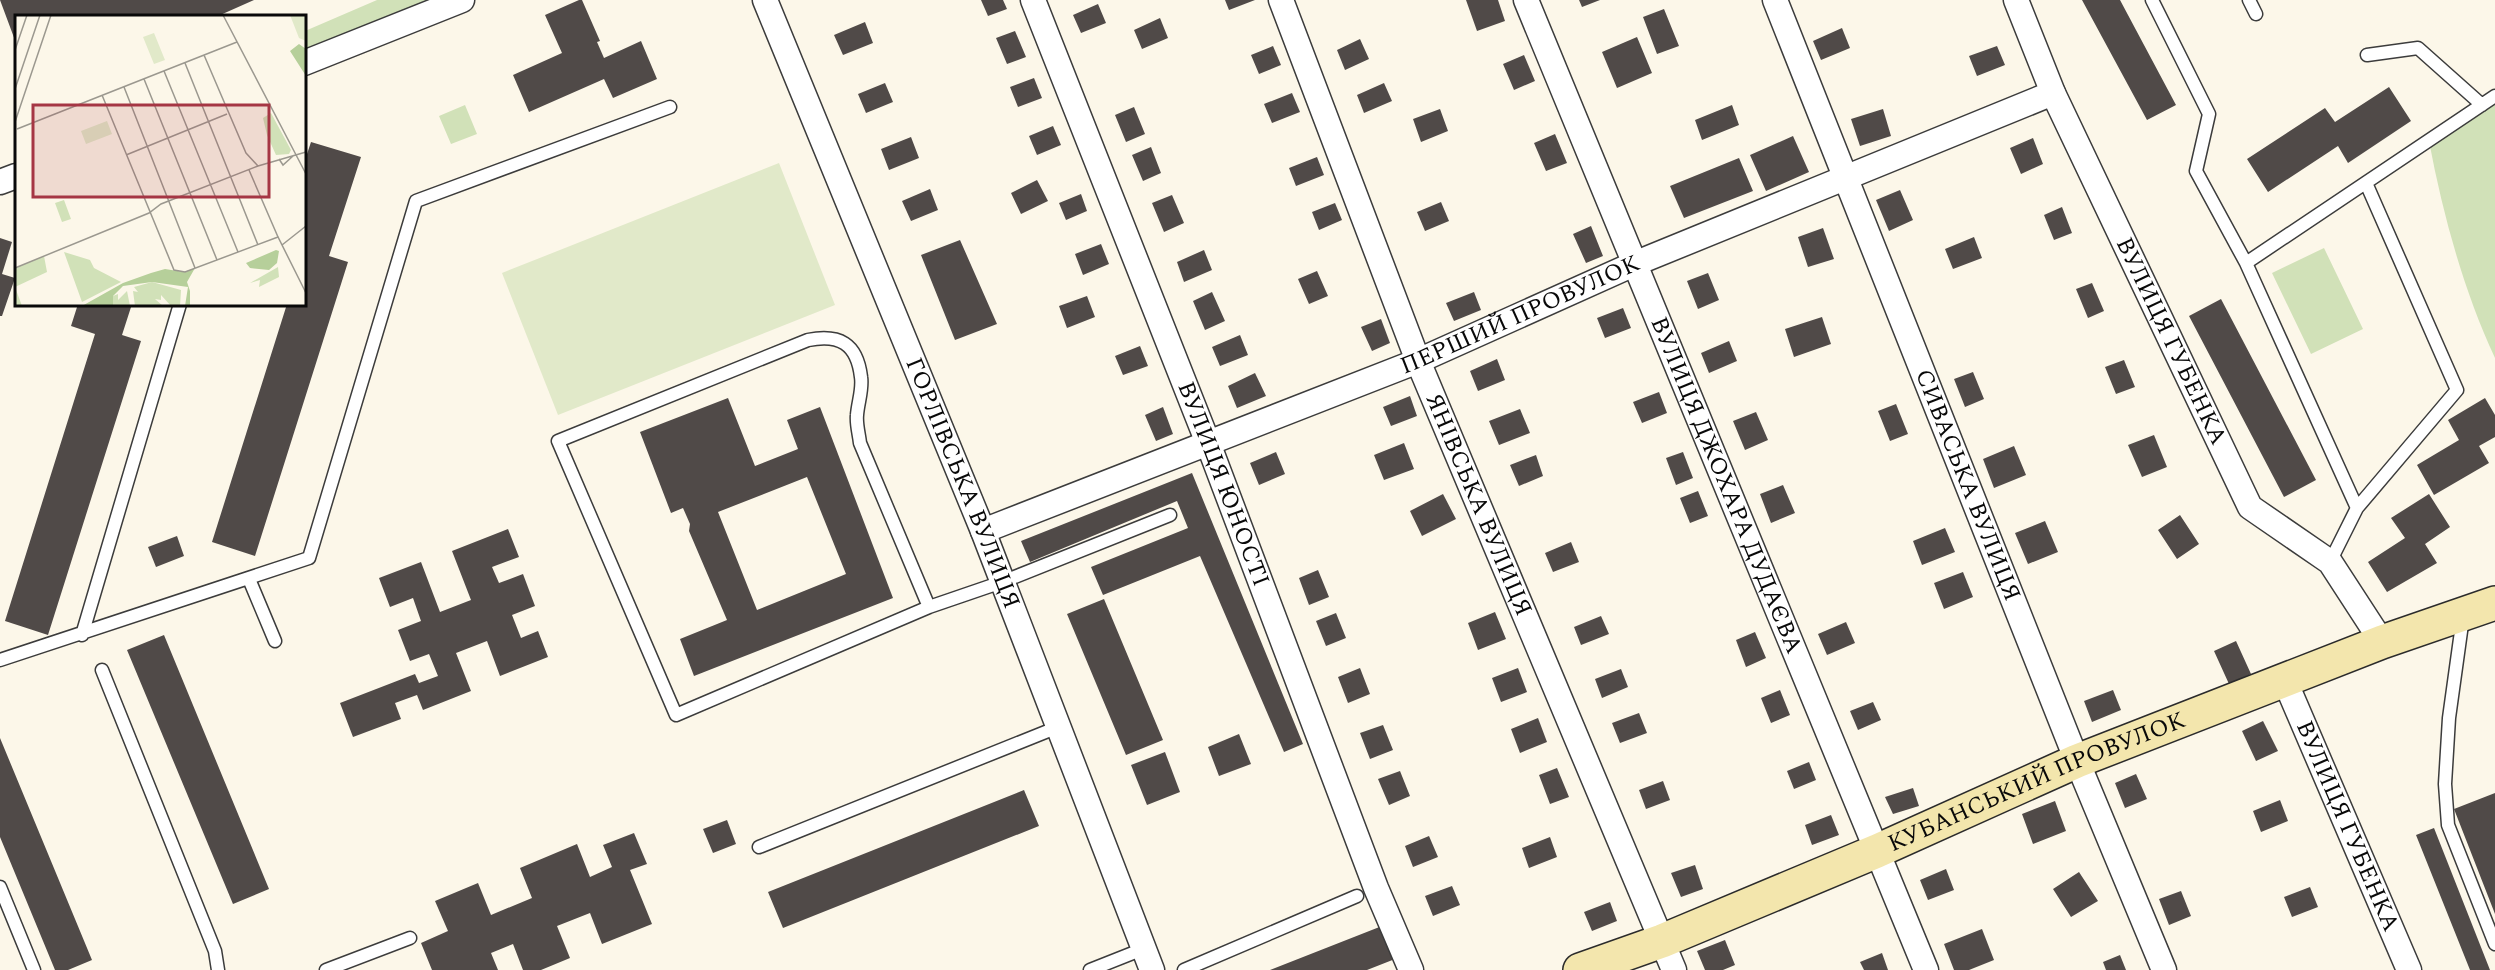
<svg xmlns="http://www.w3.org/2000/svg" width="2495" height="970" viewBox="0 0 2495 970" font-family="Spectral,serif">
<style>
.green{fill:#d1e1b8}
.pitch{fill:#e1e9c9}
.building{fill:#504a48;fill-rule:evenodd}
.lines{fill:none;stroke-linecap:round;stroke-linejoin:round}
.lane-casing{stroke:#3c3c3c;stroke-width:15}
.street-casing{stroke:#3c3c3c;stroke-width:27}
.secondary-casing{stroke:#2b2b2b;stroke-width:36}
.lane{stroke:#fff;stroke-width:12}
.street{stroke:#fff;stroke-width:24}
.secondary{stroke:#f3e6ad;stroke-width:33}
.labels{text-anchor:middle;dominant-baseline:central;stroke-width:6;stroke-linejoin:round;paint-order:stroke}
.street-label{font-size:24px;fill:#090909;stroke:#fff}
.inset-road{fill:none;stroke:#9b988f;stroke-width:1.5}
.view{fill:#a53644;fill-opacity:0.15;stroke:#a53644;stroke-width:3}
.inset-edge{fill:none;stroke:#090909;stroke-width:3}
</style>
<rect width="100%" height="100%" fill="#fcf7e9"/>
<path class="green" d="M 377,0 L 462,0 L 305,63 L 305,31 Z
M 2495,96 L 2495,358 C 2463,289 2443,215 2429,141 Z
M 465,105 L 477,134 L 451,144 L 439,116 Z
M 2324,248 L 2363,329 L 2311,354 L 2272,273 Z"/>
<path class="pitch" d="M 779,163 L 835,305 L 558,415 L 502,273 Z"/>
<path class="building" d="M 0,0 L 254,0 L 218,16 L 16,16 L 16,43 Z
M 579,0 L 582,0 L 600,41 L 597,42 L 604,58 L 641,41 L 657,79 L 613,98 L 604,79 L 529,112 L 513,75 L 562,53 L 545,15 Z
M 981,0 L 1003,0 L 1007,9 L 988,16 Z
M 1225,0 L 1255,0 L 1229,10 Z
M 1466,0 L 1498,0 L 1505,21 L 1477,31 Z
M 1579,0 L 1600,0 L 1582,7 Z
M 2082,0 L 2120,0 L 2176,105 L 2147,120 Z
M 1098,4 L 1106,23 L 1081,33 L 1073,15 Z
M 1664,9 L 1679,46 L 1657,54 L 1643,17 Z
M 1160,18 L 1168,38 L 1142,49 L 1134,30 Z
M 865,22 L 873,43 L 843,55 L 834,35 Z
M 1842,28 L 1850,48 L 1821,60 L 1813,41 Z
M 1015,31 L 1026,57 L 1007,64 L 996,38 Z
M 1637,37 L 1652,73 L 1617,88 L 1602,52 Z
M 1360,39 L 1369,59 L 1345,70 L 1337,50 Z
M 1273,46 L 1281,65 L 1259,74 L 1251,55 Z
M 1997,46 L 2005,65 L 1977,76 L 1969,56 Z
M 1524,55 L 1535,81 L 1514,90 L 1503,64 Z
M 1034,78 L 1042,98 L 1018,107 L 1010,87 Z
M 885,83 L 893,102 L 866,113 L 858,94 Z
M 1384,83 L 1392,101 L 1364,113 L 1357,95 Z
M 2389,87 L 2411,121 L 2348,163 L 2338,146 L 2268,192 L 2247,159 L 2325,108 L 2335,122 Z
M 1292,93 L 1300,112 L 1272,123 L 1264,104 Z
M 1732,105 L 1739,125 L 1702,140 L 1695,120 Z
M 1134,107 L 1145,134 L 1126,142 L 1115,115 Z
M 1440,109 L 1448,131 L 1421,142 L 1413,119 Z
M 1883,109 L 1891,136 L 1860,146 L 1851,119 Z
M 1053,126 L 1061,145 L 1037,155 L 1029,136 Z
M 1555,134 L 1567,163 L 1546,171 L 1534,143 Z
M 1793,136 L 1809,172 L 1766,191 L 1750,155 Z
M 911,137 L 919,158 L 889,170 L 881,149 Z
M 2033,138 L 2043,164 L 2021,174 L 2010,148 Z
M 311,142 L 361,157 L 329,256 L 348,262 L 255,556 L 212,542 L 287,304 L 304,304 L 304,163 Z
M 1151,147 L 1161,173 L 1143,181 L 1132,155 Z
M 1317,157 L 1324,175 L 1296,186 L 1289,168 Z
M 1739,158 L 1753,191 L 1684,218 L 1670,186 Z
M 1037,180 L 1048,201 L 1021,214 L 1011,193 Z
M 930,189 L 938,210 L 911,221 L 902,201 Z
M 1900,190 L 1913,220 L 1889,231 L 1876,200 Z
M 1081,194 L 1087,211 L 1066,220 L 1059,203 Z
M 1172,195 L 1184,223 L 1164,232 L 1152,203 Z
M 1441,202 L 1449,221 L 1425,231 L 1417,212 Z
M 1335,203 L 1342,220 L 1319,230 L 1312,212 Z
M 2062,207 L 2072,233 L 2054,240 L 2044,215 Z
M 1591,226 L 1603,256 L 1586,263 L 1573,234 Z
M 1823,228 L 1834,259 L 1808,267 L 1798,237 Z
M 1974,237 L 1982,258 L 1953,269 L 1945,249 Z
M 0,238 L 12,242 L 2,274 L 15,278 L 2,316 L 0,316 Z
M 960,240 L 997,324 L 955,340 L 921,255 Z
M 1101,244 L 1109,264 L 1083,275 L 1075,254 Z
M 1204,250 L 1212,270 L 1184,282 L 1177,262 Z
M 1317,271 L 1328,296 L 1309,304 L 1298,279 Z
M 1708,273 L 1719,300 L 1698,309 L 1687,281 Z
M 2092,283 L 2104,311 L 2088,318 L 2076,289 Z
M 1212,292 L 1225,321 L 1205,330 L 1193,301 Z
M 1474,292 L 1481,310 L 1454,321 L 1446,303 Z
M 1087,296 L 1095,317 L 1067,328 L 1059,306 Z
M 2221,299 L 2316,480 L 2284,497 L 2189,316 Z
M 78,304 L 132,304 L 122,335 L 141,341 L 48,635 L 5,621 L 95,334 L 71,326 Z
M 1623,308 L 1631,328 L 1605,338 L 1597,318 Z
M 1822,317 L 1831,344 L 1794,357 L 1785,329 Z
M 1381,319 L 1390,343 L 1372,351 L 1361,327 Z
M 1240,335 L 1248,355 L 1220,366 L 1212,347 Z
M 1729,341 L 1737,361 L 1709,373 L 1701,353 Z
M 1140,346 L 1148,366 L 1123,375 L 1115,356 Z
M 1497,359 L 1505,380 L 1478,391 L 1470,371 Z
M 2124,360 L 2135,387 L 2116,394 L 2105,367 Z
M 1973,372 L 1984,399 L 1965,407 L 1954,379 Z
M 1255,373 L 1266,396 L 1237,408 L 1228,386 Z
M 1659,392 L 1667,413 L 1642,423 L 1633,402 Z
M 1410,396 L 1417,416 L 1391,426 L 1383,407 Z
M 728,398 L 755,466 L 798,449 L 787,420 L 820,407 L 893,598 L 694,676 L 680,639 L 727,620 L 689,531 L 690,524 L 683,508 L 671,513 L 640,432 ZM 807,477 L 846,574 L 757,610 L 718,512 Z
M 2485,398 L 2495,415 L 2495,437 L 2479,446 L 2489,463 L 2434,495 L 2417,465 L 2459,440 L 2448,420 Z
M 1896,404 L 1908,434 L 1890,441 L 1878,411 Z
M 1163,407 L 1173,434 L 1156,441 L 1145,415 Z
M 1520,409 L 1530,433 L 1499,445 L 1489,421 Z
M 1756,412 L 1768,440 L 1745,450 L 1733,421 Z
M 2154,435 L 2167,467 L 2142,477 L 2128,445 Z
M 1404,443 L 1414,469 L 1384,480 L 1374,455 Z
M 2014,446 L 2026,475 L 1994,488 L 1983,459 Z
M 1276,452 L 1285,474 L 1259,485 L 1250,463 Z
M 1683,452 L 1693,478 L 1676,485 L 1666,458 Z
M 1536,455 L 1543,476 L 1519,486 L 1510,465 Z
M 1192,473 L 1303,744 L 1284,752 L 1200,556 L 1103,595 L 1091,567 L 1188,528 L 1177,501 L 1030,562 L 1021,541 Z
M 1783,485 L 1795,513 L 1771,523 L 1760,494 Z
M 1698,491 L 1708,516 L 1690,523 L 1680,498 Z
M 1443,494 L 1456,519 L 1422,536 L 1410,511 Z
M 2429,494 L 2450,527 L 2425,544 L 2437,563 L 2387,592 L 2368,562 L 2405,538 L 2391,518 Z
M 2180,515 L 2199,544 L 2177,559 L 2158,530 Z
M 2045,521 L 2058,552 L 2028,564 L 2015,533 Z
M 1945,528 L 1955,552 L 1922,565 L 1913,541 Z
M 508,529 L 519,557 L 492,567 L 499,583 L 523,574 L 535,606 L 512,615 L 521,638 L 538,631 L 548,657 L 500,676 L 487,641 L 456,653 L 471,691 L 423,710 L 417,695 L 395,703 L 401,719 L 353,737 L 340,703 L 415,674 L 419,683 L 438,676 L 429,654 L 410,661 L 398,630 L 421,621 L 413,598 L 390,607 L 379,578 L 421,562 L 440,612 L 471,600 L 452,551 Z
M 177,536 L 184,556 L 156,567 L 148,547 Z
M 1571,542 L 1579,562 L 1553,572 L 1545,553 Z
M 1318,570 L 1329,597 L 1309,605 L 1299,578 Z
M 1963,572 L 1973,597 L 1944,609 L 1934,583 Z
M 1104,599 L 1163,740 L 1126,755 L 1067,614 Z
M 1495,612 L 1506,639 L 1478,650 L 1468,623 Z
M 1336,613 L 1346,638 L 1326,646 L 1316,621 Z
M 1601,616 L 1609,634 L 1581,645 L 1574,627 Z
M 1846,622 L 1855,643 L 1827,655 L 1818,634 Z
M 1755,632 L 1766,658 L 1746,667 L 1736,640 Z
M 164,635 L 269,889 L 233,904 L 127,650 Z
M 2236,641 L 2251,674 L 2229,684 L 2214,651 Z
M 1360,668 L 1370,694 L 1348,703 L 1338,677 Z
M 1518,668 L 1527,692 L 1501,702 L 1492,678 Z
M 1621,669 L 1628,687 L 1602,698 L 1595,679 Z
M 1780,690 L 1790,715 L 1771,723 L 1761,698 Z
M 2113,690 L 2121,710 L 2092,722 L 2084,701 Z
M 1873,702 L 1881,720 L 1858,730 L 1850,711 Z
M 1639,713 L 1647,733 L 1620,743 L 1612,723 Z
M 1538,718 L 1547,742 L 1520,753 L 1511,729 Z
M 2263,721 L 2278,751 L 2256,761 L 2242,731 Z
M 1383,725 L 1393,750 L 1370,759 L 1360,733 Z
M 1239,734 L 1251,764 L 1219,776 L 1208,747 Z
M 0,738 L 92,960 L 68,970 L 55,970 L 0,837 Z
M 1165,752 L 1180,792 L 1147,805 L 1131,765 Z
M 1809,762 L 1816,780 L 1794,789 L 1787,771 Z
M 1557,768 L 1569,797 L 1550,804 L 1539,775 Z
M 1400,771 L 1410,796 L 1389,805 L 1378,779 Z
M 2136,774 L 2147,799 L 2125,808 L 2115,783 Z
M 1663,781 L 1670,800 L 1646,809 L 1639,790 Z
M 1913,788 L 1919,806 L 1893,814 L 1885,797 Z
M 1024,790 L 1039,826 L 783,928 L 768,892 Z
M 2495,793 L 2495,914 L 2454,809 Z
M 2280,800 L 2288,821 L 2261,832 L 2253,811 Z
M 2055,801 L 2066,831 L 2033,844 L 2022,814 Z
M 1831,815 L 1839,835 L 1812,845 L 1805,825 Z
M 727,820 L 736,844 L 713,853 L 703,829 Z
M 2434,828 L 2490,970 L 2470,970 L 2416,835 Z
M 634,833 L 647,864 L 630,870 L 652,924 L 602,944 L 590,913 L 557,926 L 570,958 L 541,970 L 523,970 L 513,944 L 491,953 L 498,970 L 432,970 L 421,943 L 448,931 L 435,901 L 478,883 L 491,915 L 532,898 L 520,868 L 577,844 L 590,877 L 612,867 L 603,845 Z
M 1429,836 L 1438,857 L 1413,867 L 1405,846 Z
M 1550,837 L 1557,857 L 1529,868 L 1522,848 Z
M 1695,865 L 1703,889 L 1681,897 L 1671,873 Z
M 1946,869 L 1954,890 L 1928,900 L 1920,880 Z
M 2079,872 L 2098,901 L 2071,917 L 2053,889 Z
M 1452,886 L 1460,905 L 1433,916 L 1425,896 Z
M 2310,887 L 2318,907 L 2292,917 L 2284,897 Z
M 2181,891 L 2191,916 L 2169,925 L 2159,899 Z
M 1610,902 L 1617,921 L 1592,931 L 1584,912 Z
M 1382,926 L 1395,959 L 1367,970 L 1270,970 Z
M 1982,929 L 1994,960 L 1969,970 L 1954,970 L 1944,944 Z
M 1725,940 L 1735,965 L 1723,970 L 1705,970 L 1697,951 Z
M 1882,953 L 1888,970 L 1864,970 L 1860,962 Z
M 2120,955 L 2126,970 L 2106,970 L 2103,962 Z"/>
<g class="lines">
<defs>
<path id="lane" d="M 2152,0 L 2209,114 L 2196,171 L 2246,263
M 2249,0 L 2256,14
M 2367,55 L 2418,48 L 2482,105
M 2357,508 L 2457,390 L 2366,183
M 2330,562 L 2357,508 L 2246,263 L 2495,96
M 249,579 L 275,641
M 929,607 L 860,443 C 859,434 856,424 857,415 C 858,402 863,389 861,377 C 857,343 839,334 808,340 L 558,441 L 676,715 L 929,607 L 1002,582 L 1170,515
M 2463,617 L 2449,718 L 2445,784 L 2448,825 L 2495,944
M 82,635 L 180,304
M 0,660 L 309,558 L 416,201 L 670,107
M 102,670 L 215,951 L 218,970
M 759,847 L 1058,727
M 0,887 L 34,970
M 326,970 L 410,938
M 1090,970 L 1143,949
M 1184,970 L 1357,896"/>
<g id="street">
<path id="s1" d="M 765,0 L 983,531 L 1152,970"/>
<path id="s2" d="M 1033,0 L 1208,443 L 1376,888 L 1411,970"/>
<path id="s3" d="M 1281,0 L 1418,361 L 1674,970"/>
<path id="s4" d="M 1526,0 L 1926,970"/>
<path id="s5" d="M 1775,0 L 2077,761 L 2164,970"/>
<path id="s6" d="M 2016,0 L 2053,93 L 2250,507 L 2330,562 L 2382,642"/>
<path d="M 304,63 L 462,0"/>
<path d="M 0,182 L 16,176"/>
<path id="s7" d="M 983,531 L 1418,361 L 1634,264 L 2053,93"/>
<path id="s8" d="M 2285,681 L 2409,970"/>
</g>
<g id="secondary">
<path id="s9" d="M 1580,970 L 1662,941 L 1877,851 L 2077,761 L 2382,642 L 2495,603"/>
</g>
</defs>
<use href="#lane" class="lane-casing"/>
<use href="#street" class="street-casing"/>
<use href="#secondary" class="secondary-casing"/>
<use href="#lane" class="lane"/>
<use href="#street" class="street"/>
<use href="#secondary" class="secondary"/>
</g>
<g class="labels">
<g class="street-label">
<text stroke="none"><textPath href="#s7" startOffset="579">ПЕРШИЙ ПРОВУЛОК</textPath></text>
<text stroke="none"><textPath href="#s6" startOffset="375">ВУЛИЦЯ ГУБЕНКА</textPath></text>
<text stroke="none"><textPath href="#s1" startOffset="522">ГОРЛІВСЬКА ВУЛИЦЯ</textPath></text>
<text stroke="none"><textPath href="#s2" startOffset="520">ВУЛИЦЯ ЮНОСТІ</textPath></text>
<text stroke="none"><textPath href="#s4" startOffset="525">ВУЛИЦЯ ДЖОХАРА ДУДАЄВА</textPath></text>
<text stroke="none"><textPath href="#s5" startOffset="522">СИВАСЬКА ВУЛИЦЯ</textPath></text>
<text stroke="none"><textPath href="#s3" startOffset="542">ЯНІВСЬКА ВУЛИЦЯ</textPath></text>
<text stroke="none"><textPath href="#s9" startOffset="494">КУБАНСЬКИЙ ПРОВУЛОК</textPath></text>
<text stroke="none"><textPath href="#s8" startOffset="158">ВУЛИЦЯ ГУБЕНКА</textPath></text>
</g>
</g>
<g transform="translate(15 15)">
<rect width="291" height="291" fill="#fcf7e9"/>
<path d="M 256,98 L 276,135 L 274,139 L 261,140 L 252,120 L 248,103 ZM 49,185 L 56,204 L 47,207 L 40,188 ZM 49,237 L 75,245 L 79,253 L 106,267 L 67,287 ZM 29,241 L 32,257 L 0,272 L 7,291 L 0,291 L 0,253 ZM 263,252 L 264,262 L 244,272 L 245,265 L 235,268 ZM 137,267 L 166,275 L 165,291 L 156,291 L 146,280 L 146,285 L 140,284 L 148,291 L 120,291 L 118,276 L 123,277 L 119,272 ZM 112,276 L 115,291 L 98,291 L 98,281 L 103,279 L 103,285 Z" fill="#d1e1b8"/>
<path d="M 284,29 L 291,34 L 291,61 L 275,36 ZM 261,235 L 264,236 L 262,248 L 254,255 L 235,253 L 231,248 ZM 180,253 L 172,267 L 175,276 L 175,291 L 170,291 L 173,272 L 137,267 L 108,271 L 98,281 L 98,291 L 67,291 L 108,268 L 136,258 L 150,254 L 169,257 Z" fill="#b6cf9a"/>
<path d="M 275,0 L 291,0 L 291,26 L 284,23 ZM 139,18 L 150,45 L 139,49 L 128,22 ZM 92,106 L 97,119 L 71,129 L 66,116 Z" fill="#e1e9c9"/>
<path class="inset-road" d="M 208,0 L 291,159M 0,35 L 12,0M 189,40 L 231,138 L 243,151M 170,48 L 243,230M 149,56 L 223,237M 129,64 L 202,245M 109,72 L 180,253M 0,74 L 25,0M 87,80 L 159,255 L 170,257 L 263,222 L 291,278M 0,107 L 36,0M 2,114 L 222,27M 111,140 L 212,99M 264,144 L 268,150 L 278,141M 234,155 L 263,222M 267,230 L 291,211M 0,253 L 134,198 L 146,189 L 243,151 L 291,137"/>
<path class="view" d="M 18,90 L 254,90 L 254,182 L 18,182 Z"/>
<rect width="291" height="291" class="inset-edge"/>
</g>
</svg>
